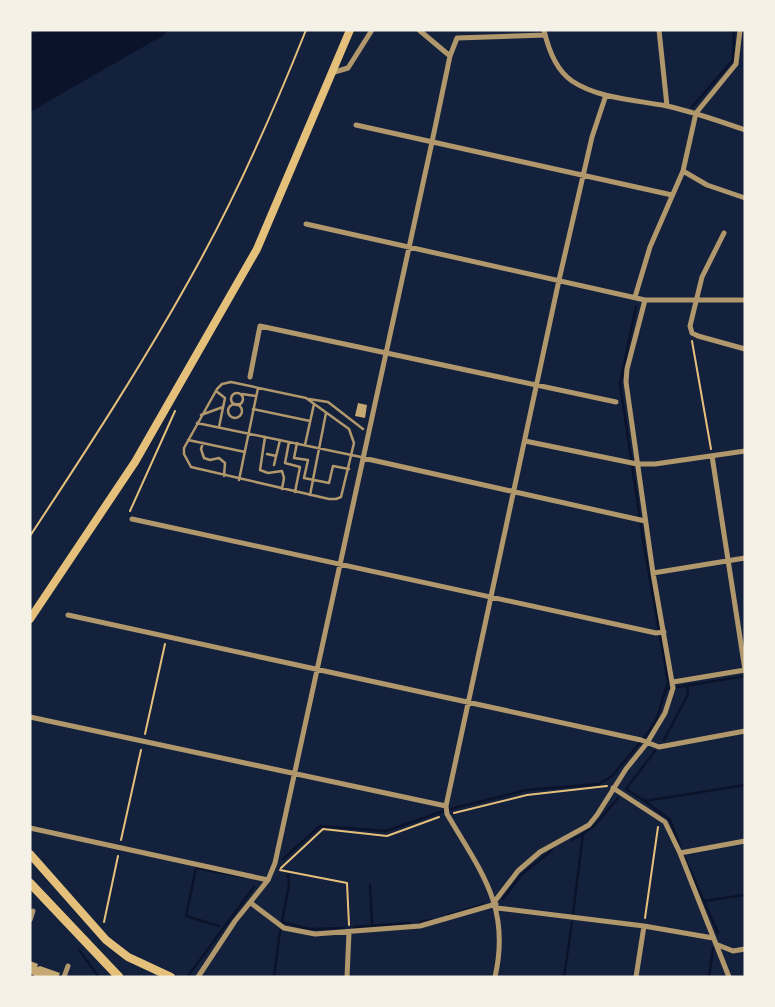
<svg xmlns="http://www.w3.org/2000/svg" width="775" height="1007" viewBox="0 0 775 1007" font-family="'Varela Round',sans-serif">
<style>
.water{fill:#0b132b}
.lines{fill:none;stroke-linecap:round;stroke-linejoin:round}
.stream{stroke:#0b132b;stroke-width:2.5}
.building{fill:#c6a872}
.path{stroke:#e5c07b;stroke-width:2}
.service{stroke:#b1986c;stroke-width:2.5}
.minor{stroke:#b1986c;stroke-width:5}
.secondary{stroke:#e5c07b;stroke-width:8}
.primary{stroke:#e5c07b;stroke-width:9}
</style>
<rect width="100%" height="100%" fill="#14213d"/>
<path class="water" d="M 41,30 L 168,30 L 164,35 L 30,112 L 30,35 Z"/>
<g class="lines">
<path class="stream" d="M 692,107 L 733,60 L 734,30
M 666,689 L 745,676
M 664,740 L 688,694 L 687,686
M 645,801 L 626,789 L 655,751
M 572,840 L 581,835
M 680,846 L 670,820 L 645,801 L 745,785
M 684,856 L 704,901 L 745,895
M 283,859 L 320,826 L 386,831 L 446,810 L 527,790 L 599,784 L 612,776 L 648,733 L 657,718 L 668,682 L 644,546 L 620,384 L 636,307
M 288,875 L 289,884 L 282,922 L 310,929 L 344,928
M 370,885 L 372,924
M 503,899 L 521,875 L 552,850
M 704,901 L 718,933
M 573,914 L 583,834 L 595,825 L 618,798
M 448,915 L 482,905
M 420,922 L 431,920
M 219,926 L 186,916 L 196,868 L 244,877
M 354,927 L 410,923
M 79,950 L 99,977
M 188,976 L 254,887
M 274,977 L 280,931
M 564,977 L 572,922
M 709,977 L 713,948"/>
</g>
<path class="building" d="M 358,403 L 367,405 L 365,418 L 355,416 Z
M 30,961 L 38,964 L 37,967 L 40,966 L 60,973 L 58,977 L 36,977 L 30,973 Z"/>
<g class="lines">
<path class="path" d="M 692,341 L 711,449
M 130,511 L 175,411
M 30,536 C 88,448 146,359 197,266 C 239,190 274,110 306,30
M 145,734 L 165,644
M 454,813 L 527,795 L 607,786
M 121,840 L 141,750
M 281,868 L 323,829 L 387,836 L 439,817
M 280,870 L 347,883 L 349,925
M 645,918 L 658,827
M 104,922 L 118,856"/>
<path class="service" d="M 231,382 L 306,398 L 349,429 L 354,443 L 341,497 L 336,499 L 329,499 L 191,467 L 184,454 L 184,448 L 217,389 L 222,384 Z
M 216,391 L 225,398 L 219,427
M231 399a6 6 0 1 1 12 0a6 6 0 1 1-12 0Z
M 242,394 L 256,396
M 309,399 L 328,402 L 363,429
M228 411a7 7 0 1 1 14 0a7 7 0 1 1-14 0Z
M 253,409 L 310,421
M 201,415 L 223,407
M 197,423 L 361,457
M 265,437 L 260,470 L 268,473 L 282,471 L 284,478 L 282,489
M 188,440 L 245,452
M 289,442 L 285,463 L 300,467 L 295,492
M 203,443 L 201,449 L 204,458 L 210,460 L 219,458 L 225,463 L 224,476
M 297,443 L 294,458 L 308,460 L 304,478 L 329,483 L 333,466 L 349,469
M 305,445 L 314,404
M 267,454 L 276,456
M 274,465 L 280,440
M 239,480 L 258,388
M 310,495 L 326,413"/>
<path class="minor" d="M 419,30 L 450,56
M 544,30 C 548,48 556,70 572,81 C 599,99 637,100 667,106 C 694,112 719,121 745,130
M 659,30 L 667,106
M 740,30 L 736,64 L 696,113 L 683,171 L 707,185 L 745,198
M 331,73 L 348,68 L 372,30
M 356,125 L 672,195
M 306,224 L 645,300 L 745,300
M 724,233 L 702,277 L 690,326 L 692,333 L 698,336 L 745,349
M 635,297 L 650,247 L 683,171
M 250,377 L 260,326 L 616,402
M 525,441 L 637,464 L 655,464 L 745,451
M 712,456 L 745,670
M 363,458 L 645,521
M 132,519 L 656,633 L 664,632
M 653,573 L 745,558
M 68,615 L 641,740 L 659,747 L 745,731
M 673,682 L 745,670
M 30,717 L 446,806
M 613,788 L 665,822 L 680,853 L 745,841
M 30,828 L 268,880
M 680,853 L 729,977
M 495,901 L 518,871 L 540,852 L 589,825 L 597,815 L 626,769 L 647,743 L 665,713 L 673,688 L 653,573 L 626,382 L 627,369 L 645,300
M 251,903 L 284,928 L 315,934 L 420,926 L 496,904
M 497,908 L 644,926 L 713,938
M 30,920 L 33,911
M 718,945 L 733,951 L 745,949
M 64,977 L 68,966
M 198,977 L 235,921 L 268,880 L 275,863 L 432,142 L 450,56 L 457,38 L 545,35
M 347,977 L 349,933
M 495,977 C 511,907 481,872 447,814 L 446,806 L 559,280 L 592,137 L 606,95
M 636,977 L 644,926"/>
<path class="secondary" d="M 30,619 L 135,462 L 257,249 L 350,30
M 30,854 L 106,940 L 128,957 L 171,977"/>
<path class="primary" d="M 30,883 L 119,977"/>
</g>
<rect width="775" height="1007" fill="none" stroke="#f6f1e7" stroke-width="63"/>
</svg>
